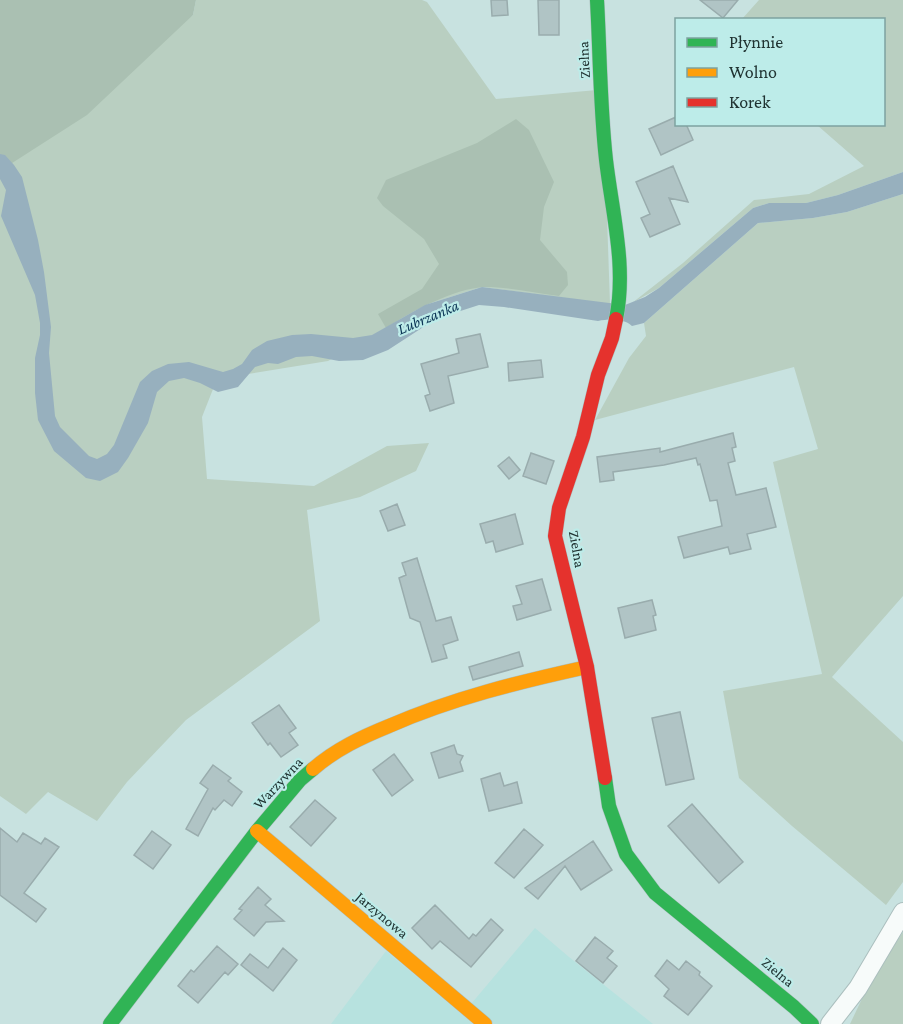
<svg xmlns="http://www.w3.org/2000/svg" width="903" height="1024" viewBox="0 0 903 1024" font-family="'Crimson Pro',serif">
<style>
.built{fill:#b7e2df}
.green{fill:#b9cfc1}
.forest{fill:#aac0b2}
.water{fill:#97b0be}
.building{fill:#b0c4c5;stroke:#99acad;stroke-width:1.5}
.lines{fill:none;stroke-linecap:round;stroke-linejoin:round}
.street-casing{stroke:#abbfbe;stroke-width:20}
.fast-casing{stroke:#abbfbe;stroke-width:15}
.slow-casing{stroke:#abbfbe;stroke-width:15}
.jam-casing{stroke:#abbfbe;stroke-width:15}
.street{stroke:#f7fbfa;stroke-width:18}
.fast{stroke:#30b455;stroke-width:14}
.slow{stroke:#ff9f0a;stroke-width:14}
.jam{stroke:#e5322d;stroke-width:14}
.labels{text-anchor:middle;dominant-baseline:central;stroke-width:4.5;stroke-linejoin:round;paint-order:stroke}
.street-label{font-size:15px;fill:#203332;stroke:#bdece9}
.water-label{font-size:16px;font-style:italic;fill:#0c3656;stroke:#bdece9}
</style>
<rect width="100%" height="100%" fill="#c8e2e0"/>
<path class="built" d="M 535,928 L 569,957 L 653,1024 L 494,1024 L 471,1004 Z
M 386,951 L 473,1024 L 331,1024 Z"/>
<path class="green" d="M 196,0 L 422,0 L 427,2 L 496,99 L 597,90 L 607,217 L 610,304 L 482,287 L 425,305 L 328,361 L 217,379 L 202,417 L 207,479 L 314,486 L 387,446 L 429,443 L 416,471 L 360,497 L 307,510 L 320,621 L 186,720 L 127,782 L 97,821 L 48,792 L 26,814 L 0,796 L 0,158 L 193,15 Z
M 759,0 L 903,0 L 903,172 L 838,195 L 806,203 L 769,203 L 753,208 L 659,288 L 632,303 L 683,263 L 754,200 L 809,194 L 864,166 L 817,125 L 884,124 L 884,20 L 742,19 Z
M 903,194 L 903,596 L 832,677 L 903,742 L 903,882 L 886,905 L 792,826 L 739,778 L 723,691 L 822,674 L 773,462 L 818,449 L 794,367 L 595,420 L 629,358 L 646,336 L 644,323 L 758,223 L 813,218 L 847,212 Z
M 903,932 L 903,1024 L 850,1024 L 869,984 Z"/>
<path class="forest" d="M 0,0 L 196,0 L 193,15 L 87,115 L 9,165 L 0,158 Z
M 516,119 L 529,130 L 554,182 L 544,207 L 540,240 L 567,272 L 568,285 L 559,296 C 535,293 509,287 485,287 C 455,288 410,312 386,328 L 378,314 L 422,289 L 439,264 L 424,239 L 383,206 L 377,198 L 386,180 L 477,143 Z"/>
<path class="water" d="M 0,154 L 5,155 L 14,165 L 22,177 L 38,240 L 44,272 L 51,327 L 49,353 L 55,416 L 60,427 L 89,456 L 97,459 L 107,454 L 114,445 L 140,382 L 152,371 L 168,364 L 189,362 L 223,372 L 233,369 L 242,364 L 252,350 L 267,341 L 292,335 L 311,334 L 353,338 L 372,335 L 425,305 L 482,287 L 625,305 L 645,297 L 659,288 L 753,208 L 769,203 L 806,203 L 838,195 L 903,172 L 903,194 L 847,212 L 813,218 L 758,223 L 644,323 L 632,326 C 623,318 609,319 598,321 L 504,307 L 479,305 L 448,315 L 428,324 L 388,350 L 363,360 L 339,361 L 312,356 L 296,357 L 278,364 L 268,363 L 255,367 L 238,387 L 218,392 L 200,383 L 184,378 L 169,381 L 157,392 L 148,423 L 128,458 L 118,472 L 100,481 L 86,478 L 54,451 L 38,420 L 35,393 L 35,358 L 40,335 L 40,323 L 35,295 L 1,216 L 6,190 L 0,179 Z"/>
<path class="building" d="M 491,0 L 507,0 L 508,15 L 492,16 Z
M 538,0 L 559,0 L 559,35 L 539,35 Z
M 700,0 L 738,0 L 723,18 Z
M 676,117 L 676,124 L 686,124 L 693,140 L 661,155 L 649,129 Z
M 673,166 L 688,202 L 669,198 L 680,224 L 650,237 L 641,218 L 650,214 L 636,182 Z
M 480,334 L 488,367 L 448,376 L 454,403 L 430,411 L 425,396 L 430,394 L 421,364 L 459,353 L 456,339 Z
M 541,360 L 543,377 L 509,381 L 508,363 Z
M 733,433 L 736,447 L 732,448 L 735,461 L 728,463 L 736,495 L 766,488 L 776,527 L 747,534 L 751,549 L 730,554 L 728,547 L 684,558 L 678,537 L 722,526 L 717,500 L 710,501 L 700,464 L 698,465 L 696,458 L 664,465 L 613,472 L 614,480 L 600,482 L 597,457 L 660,448 L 660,452 Z
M 531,453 L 554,461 L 546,484 L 523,476 Z
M 509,457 L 520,470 L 509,479 L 498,466 Z
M 397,504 L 405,525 L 388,531 L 380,511 Z
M 515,514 L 523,544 L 496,552 L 493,541 L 486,543 L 480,524 Z
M 417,558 L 436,621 L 451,617 L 458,640 L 443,645 L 447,658 L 432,662 L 420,622 L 410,618 L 399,578 L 406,575 L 402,563 Z
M 542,579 L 551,610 L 517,620 L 513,606 L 522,604 L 516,586 Z
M 652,600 L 656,615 L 653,616 L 656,630 L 625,638 L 618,608 Z
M 519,652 L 523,666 L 473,680 L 469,667 Z
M 279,705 L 296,728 L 289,733 L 298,745 L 281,757 L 270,743 L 268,745 L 252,723 Z
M 680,712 L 694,779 L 666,785 L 652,718 Z
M 454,745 L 457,754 L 463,756 L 460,762 L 463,771 L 439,778 L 431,753 Z
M 394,754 L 413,780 L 392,796 L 373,770 Z
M 213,765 L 231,778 L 228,781 L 242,792 L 232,806 L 224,800 L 215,810 L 213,808 L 198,836 L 186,829 L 208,789 L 200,783 Z
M 500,773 L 504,786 L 517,782 L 522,803 L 489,811 L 481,779 Z
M 315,800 L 336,818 L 311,846 L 290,827 Z
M 692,804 L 743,862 L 719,883 L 668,826 Z
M 0,828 L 17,842 L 23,833 L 41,844 L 45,838 L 59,847 L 24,893 L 46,909 L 36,922 L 0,895 Z
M 524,829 L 543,845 L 514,878 L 495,863 Z
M 152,831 L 171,845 L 153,869 L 134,855 Z
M 593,841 L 612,870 L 581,890 L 565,866 L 538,899 L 525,888 Z
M 258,887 L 271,899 L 265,905 L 284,921 L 266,922 L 254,936 L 234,919 L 242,910 L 239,909 Z
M 435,905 L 469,939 L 473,934 L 476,936 L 491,919 L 503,930 L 471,967 L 440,941 L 432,949 L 412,928 Z
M 595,937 L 613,951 L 607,958 L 617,966 L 603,983 L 576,961 Z
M 217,946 L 238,964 L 228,975 L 225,972 L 198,1003 L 178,986 L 191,970 L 194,972 Z
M 283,948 L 297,960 L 273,991 L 241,965 L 250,954 L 268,968 Z
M 667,960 L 679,970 L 686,961 L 700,972 L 699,975 L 712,986 L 688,1015 L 664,996 L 669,989 L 655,976 Z"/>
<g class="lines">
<defs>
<path id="street" d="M 830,1024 L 858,988 L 903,912"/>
<path id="fast" d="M 597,0 C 600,53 600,107 606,160 C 612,212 627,267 616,319
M 605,778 L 609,806 L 626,854 L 655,893 L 794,1007 L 812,1024
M 110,1024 L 257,831 L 300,780 L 313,769"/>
<path id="slow" d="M 313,769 C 336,749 362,737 389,726 C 453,698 519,682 587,667
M 257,831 L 485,1024"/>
<path id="jam" d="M 605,778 L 587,667 L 555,536 L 559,508 L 583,437 L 598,375 L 612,338 L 616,319"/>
</defs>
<use href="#street" class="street-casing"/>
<use href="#fast" class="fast-casing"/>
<use href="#slow" class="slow-casing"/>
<use href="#jam" class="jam-casing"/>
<use href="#street" class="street"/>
<use href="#fast" class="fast"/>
<use href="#slow" class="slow"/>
<use href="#jam" class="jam"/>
</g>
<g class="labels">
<g class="street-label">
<text transform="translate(584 60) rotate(-93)">Zielna</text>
<text transform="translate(577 549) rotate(80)">Zielna</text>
<text transform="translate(278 783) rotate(-47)">Warzywna</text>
<text transform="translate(382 915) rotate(40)">Jarzynowa</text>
<text transform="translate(778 972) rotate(40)">Zielna</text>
</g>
<g class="water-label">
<text transform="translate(428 317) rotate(-23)">Lubrzanka</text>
</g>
</g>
<rect x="675" y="18" width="210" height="108" fill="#bdece9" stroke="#7ea2a0" stroke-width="1.5"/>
<rect x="687" y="38" width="30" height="9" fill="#30b455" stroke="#7ea2a0" stroke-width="1.5"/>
<text x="729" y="48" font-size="18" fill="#203332">Płynnie</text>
<rect x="687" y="68" width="30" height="9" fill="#ff9f0a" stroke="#7ea2a0" stroke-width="1.5"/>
<text x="729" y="78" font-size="18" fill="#203332">Wolno</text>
<rect x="687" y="98" width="30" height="9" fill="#e5322d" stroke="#7ea2a0" stroke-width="1.5"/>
<text x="729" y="108" font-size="18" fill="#203332">Korek</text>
</svg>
